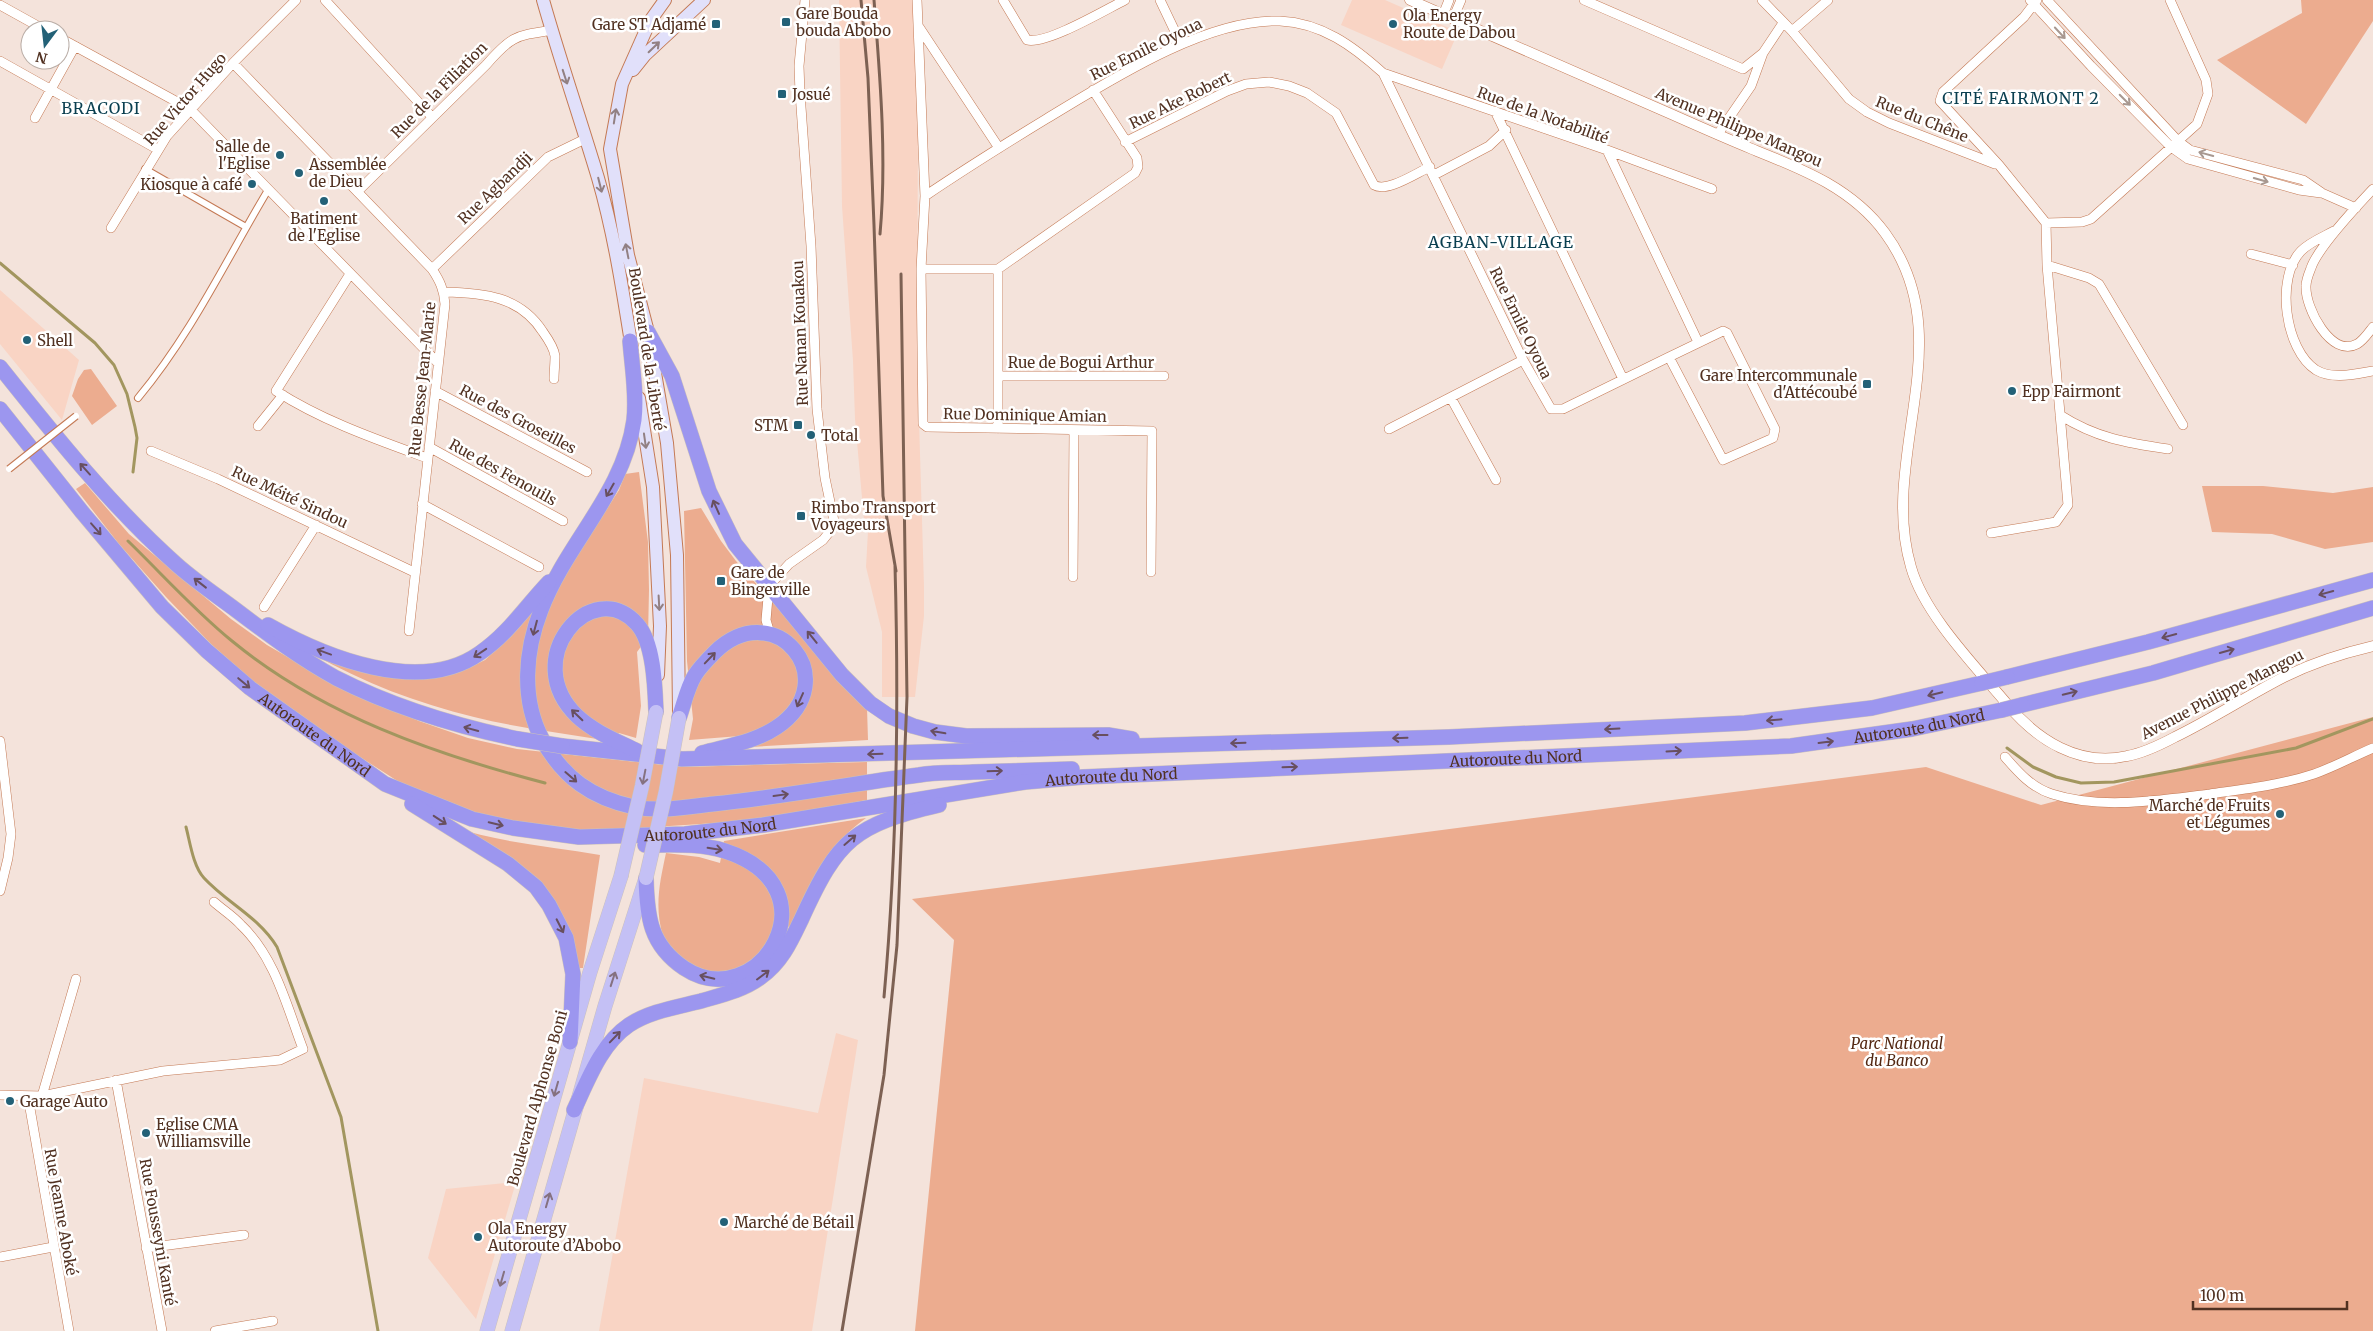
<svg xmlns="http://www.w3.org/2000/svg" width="2373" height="1331" viewBox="0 0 2373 1331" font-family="Merriweather,serif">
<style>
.built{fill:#f9d4c4}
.green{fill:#ecac8f}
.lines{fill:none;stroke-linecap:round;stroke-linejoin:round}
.stream{stroke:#a2965f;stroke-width:3}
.pedestrian-casing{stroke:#c47954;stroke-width:8}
.minor-casing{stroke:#c47954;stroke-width:10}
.tertiary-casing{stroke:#c47954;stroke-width:11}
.secondary-casing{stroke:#c47954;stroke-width:14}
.primary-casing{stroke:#cbc1bc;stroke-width:15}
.motorway-casing{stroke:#cbc1bc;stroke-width:16}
.pedestrian{stroke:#fff;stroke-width:6}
.minor{stroke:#fff;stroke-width:9}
.tertiary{stroke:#fff;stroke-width:10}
.secondary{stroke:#e1e0fa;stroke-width:12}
.primary{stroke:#c4c0f5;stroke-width:14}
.motorway{stroke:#9c96ef;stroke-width:15}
.rail{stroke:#7d6153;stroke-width:3}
.pedestrian-bridge-casing{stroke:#c47954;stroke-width:8;stroke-linecap:butt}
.primary-bridge-casing{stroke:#cbc1bc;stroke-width:15;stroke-linecap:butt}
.motorway-bridge-casing{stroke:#cbc1bc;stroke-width:16;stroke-linecap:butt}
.pedestrian-bridge{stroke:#fff;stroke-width:6}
.primary-bridge{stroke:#c4c0f5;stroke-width:14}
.motorway-bridge{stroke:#9c96ef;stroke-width:15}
.oneway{stroke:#a89890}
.oneway2{stroke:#928083}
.oneway3{stroke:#684f5f}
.oneway4{stroke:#857180}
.poi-dot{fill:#236177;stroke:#fff;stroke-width:2}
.labels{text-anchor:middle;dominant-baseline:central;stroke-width:5;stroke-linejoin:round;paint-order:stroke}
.poi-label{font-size:15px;fill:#513121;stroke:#fff;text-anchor:start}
.street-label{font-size:15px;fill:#513121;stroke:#fff}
.park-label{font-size:15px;font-style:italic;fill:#542812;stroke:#fff}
.neighbourhood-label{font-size:16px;letter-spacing:1px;fill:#0a3f50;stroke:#fff}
</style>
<rect width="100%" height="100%" fill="#f4e3db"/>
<path class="built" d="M 839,0 L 914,0 L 918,123 L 917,354 L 924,586 L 924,616 L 915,697 L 882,697 L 882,632 L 866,567 L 868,531 L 864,520 L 855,419 L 853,361 L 842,206 Z
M 1352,0 L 1385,0 L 1458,32 L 1442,69 L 1341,25 Z
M 0,290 L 79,360 L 62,420 L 0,344 Z
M 836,1033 L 858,1040 L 812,1331 L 599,1331 L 644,1078 L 818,1113 Z
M 516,1182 L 476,1319 L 428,1258 L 446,1189 Z"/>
<path class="green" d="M 2301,0 L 2373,0 L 2373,21 L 2306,124 L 2217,60 L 2302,13 Z
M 91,369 L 117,406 L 92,425 L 72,396 L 78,379 L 84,370 Z
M 639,472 L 648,542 L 649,590 L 648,637 L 637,652 L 641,706 L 636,738 L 619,733 L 610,741 C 564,733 518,728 474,717 C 417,703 364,683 313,654 L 441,675 L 464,670 L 485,660 L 501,645 L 570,566 L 619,490 L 625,474 Z
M 85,483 L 129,534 L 231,619 L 267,645 L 334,684 L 419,721 L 468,738 L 517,749 L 683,767 L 867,762 L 867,800 L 762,820 L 593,831 L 555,828 L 474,814 L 399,782 L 315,728 L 255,683 L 211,644 L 166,597 L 119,544 L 76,489 Z
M 2202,486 L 2263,486 L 2333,493 L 2373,487 L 2373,542 L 2325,549 L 2272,534 L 2212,532 Z
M 701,508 L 721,541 L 736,561 L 867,708 L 868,740 L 751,747 L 740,736 L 689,740 L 693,719 L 687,661 L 684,511 Z
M 2373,717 L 2373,1331 L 915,1331 L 954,940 L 912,899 L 1926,767 L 2041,805 Z
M 866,818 C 824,849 812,879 792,926 L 774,929 C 769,937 763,952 755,958 C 745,965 726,975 713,973 C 693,969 670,956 663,936 C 654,907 660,881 666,853 L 699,857 L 720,863 L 724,841 Z
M 451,826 C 499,843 550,846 600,855 L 583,968 L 579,968 L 570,932 L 562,916 Z"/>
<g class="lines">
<path class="stream" d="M 0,263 L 95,343 L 114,365 L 127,394 L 135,427 L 137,438 L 133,472
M 128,541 C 162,574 195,611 232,641 C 322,715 434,754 545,783
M 2007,748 L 2033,767 L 2056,777 L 2081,783 L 2114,782 L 2296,748 L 2373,719
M 186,827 C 190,842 193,866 204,878 C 227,903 259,917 277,947 L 341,1117 L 378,1331"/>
<defs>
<path id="pedestrian" d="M 145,169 L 246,227
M 138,398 C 192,333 225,262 268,190"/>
<path id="minor" d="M 325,0 L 432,117
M 917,0 L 925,196 C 965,169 1005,144 1046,119 C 1109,81 1206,18 1280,21 C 1322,23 1353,46 1383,73 L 1523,360 L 1551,409 L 1563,409 L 1669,357
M 1003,0 L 1027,40 C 1046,45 1105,10 1125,0
M 1160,0 L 1181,44
M 1584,0 L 1743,69 L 1763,53
M 1762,0 L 1792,31 L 1849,99 L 1867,112 L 1889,123 L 1995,164
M 2030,0 L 2091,66 L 2171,147 L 2188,159 L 2299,190 L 2321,193
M 2047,0 L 2178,141 L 2190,150 L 2303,180 L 2322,193 L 2356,208
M 0,5 L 45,30
M 1443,15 L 1449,0
M 1453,19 L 1461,0
M 919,27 L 999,148
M 1792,31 L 1828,0
M 60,38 L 190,109 L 438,363
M 0,61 L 157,149
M 233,63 L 432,269 C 440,281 444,290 445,304 L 409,631
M 1383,73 L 1607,150 L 1698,342
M 1093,90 L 1137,158 L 1138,167 L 1135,173 L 998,269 L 921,269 L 923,424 L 927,427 L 1152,431 L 1151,572
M 1495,111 L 1623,379
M 35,118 L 75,46
M 1718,134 L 1751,86 L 1763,53 L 1783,23
M 1125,142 L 1227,91 L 1246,84 L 1269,82 L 1289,86 L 1307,93 L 1336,113 L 1374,185 C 1387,193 1416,173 1430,167
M 1607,150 L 1712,189
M 1434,175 L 1489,146 L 1506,130
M 2373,189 C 2357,206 2318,247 2311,268 C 2309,273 2306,280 2306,286 C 2305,308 2331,358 2357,344 C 2363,341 2369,332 2373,327
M 358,191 L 486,65 C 511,36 515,36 552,30
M 2046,223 L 2082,222 L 2091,219 L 2197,124 L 2208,94 L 2206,80 L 2170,0
M 111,228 L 167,136 L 233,63 L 296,0
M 2334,231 C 2323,237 2310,242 2301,251 C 2275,278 2285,350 2316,370 C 2333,380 2355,374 2373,371
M 2251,254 L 2293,265
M 2047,265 L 2089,278 L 2099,284 L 2183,425
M 432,269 L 548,157 L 585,139
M 921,269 L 925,196
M 350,274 L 276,391 C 323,421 375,439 427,458
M 444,292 C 484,293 520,296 543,332 C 548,339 554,348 555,356 C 555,364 554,372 554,379
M 1723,331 L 1727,333 L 1775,429 L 1773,438 L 1723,460 L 1669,357 Z
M 998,376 L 1164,376
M 435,391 L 587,472
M 1451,398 L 1496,480
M 2060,415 C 2096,438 2127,443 2168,449
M 258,426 L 283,395
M 998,429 L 998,269
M 1389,429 L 1523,360
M 429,447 L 563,521
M 151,451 L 218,479 L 414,572
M 422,504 L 539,567
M 1991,533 L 2056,522 L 2068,505 L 2047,265 L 2046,223 L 1999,165 L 1940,101 L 1943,92 L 2024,17 L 2037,0
M 1073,577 L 1074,430
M 264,607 L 316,525
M 770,634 L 766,620 L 769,586 L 789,564 L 823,540 L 831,530 L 834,521 L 825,478 L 817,409 L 811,246 L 800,93 L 799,66 L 805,0
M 0,741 L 11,834 L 8,858 L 0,891
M 2005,757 C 2018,772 2032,788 2052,794 C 2102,810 2159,800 2210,794 C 2245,789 2281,785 2314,774 C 2334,767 2354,756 2373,748
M 116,1080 L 162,1331
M 0,1095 L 42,1096 L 163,1071 L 280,1060 L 303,1049 C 287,1007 275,957 241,925 C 233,916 223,910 214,902
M 42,1096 L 76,979
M 28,1097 L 69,1331
M 146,1248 L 244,1235
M 0,1257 L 53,1247
M 215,1331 L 273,1321"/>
<path id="tertiary" d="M 1410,0 C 1497,38 1584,76 1671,114 C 1698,126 1725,138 1752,149 C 1802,169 1852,188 1885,233 C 1963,339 1878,456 1911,567 C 1924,614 1976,667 2007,704 C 2037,740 2079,767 2127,756 C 2144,753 2160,745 2175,737 C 2212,719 2247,696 2284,677 C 2312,663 2343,653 2373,646"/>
<path id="secondary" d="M 543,0 C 560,60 580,118 598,178 C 614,233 623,292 632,349
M 665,0 L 650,21 L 622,84 L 610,149 L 628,255 L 648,332 L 667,443 L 677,555 L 679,712
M 633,70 L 645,55 L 704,0
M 639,398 L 653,487 L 660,626 L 658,675"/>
<path id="primary" d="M 487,1331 L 590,972 L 621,876
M 512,1331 L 605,1006 L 645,881"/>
<g id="motorway">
<path d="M 648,332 L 672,376 L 709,491 L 735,544 L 842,675 L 870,703 L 889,716 L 913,726 L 935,732 L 966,736 L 1108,735 L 1132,739"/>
<path d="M 630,341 C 632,367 637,394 634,420 C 624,493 566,543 541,610 C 525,651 521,699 542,739 C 563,778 592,798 634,807 C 660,812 687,807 713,804 C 782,797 850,784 919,775 C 937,772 955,773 973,772 C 1006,771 1039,770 1072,769"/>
<path d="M 0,367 C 55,436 111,506 176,564 C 195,581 216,595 236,610 C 269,635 300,658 336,678 C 393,707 456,726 518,739"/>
<path id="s1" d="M 0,409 L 82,512 L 162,607 L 207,651 L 250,688 L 385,784 L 472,819 L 513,828 L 579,837 L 685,834 L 763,825 L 1025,782 L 1083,777 L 1791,746 L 1912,729 L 2002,710"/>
<path d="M 268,625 C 325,657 420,696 480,653 C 508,634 526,606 549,582"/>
<path d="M 2007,677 L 2148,642 L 2373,580"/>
<path d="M 2022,705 L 2153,673 L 2373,608"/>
<path d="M 679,718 C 684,704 687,688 695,675 C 700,667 708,659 715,652 C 775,594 846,680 777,727 C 755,742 727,746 702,753"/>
<path d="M 562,746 L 682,759 L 1449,737 L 1745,723 L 1872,708 L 1982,683"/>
<path d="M 637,751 C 617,741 594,732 577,716 C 518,659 592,574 637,624 C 654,643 655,687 656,712"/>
<path d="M 412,804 L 508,864 L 536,887 L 549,905 L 566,938 L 573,974 L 570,1042"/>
<path d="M 645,845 C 671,845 700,843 725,851 C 839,888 758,1017 684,968 C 650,945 647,917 646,878"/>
<path d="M 574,1110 C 588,1080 601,1044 629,1025 C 650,1011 678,1007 701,1001 C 722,995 744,990 761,977 C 782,962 791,941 802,918 C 838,839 854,825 939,805"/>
</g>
</defs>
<use href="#pedestrian" class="pedestrian-casing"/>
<use href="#minor" class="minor-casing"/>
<use href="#tertiary" class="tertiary-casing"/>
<use href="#secondary" class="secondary-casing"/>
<use href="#primary" class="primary-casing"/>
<use href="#motorway" class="motorway-casing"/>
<use href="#pedestrian" class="pedestrian"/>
<use href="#minor" class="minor"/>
<use href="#tertiary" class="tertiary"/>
<use href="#secondary" class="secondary"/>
<use href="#primary" class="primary"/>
<use href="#motorway" class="motorway"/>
<path class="rail" d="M 861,0 L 868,78 L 874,225 L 883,496 L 896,571
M 874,0 C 880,77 887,157 880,234
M 884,997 C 897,853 899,710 895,566
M 842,1331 L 884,1075 L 897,945 L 907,697 L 901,274"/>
<defs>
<path id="pedestrian-bridge" d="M 9,469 L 76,416"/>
<path id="primary-bridge" d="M 621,876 L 642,786 L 656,712
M 646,878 L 666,791 L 679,718"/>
<path id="motorway-bridge" d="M 1982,683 L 2007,677
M 2002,710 L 2022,705
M 518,739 L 562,746"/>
</defs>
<use href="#pedestrian-bridge" class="pedestrian-bridge-casing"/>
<use href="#primary-bridge" class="primary-bridge-casing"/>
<use href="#motorway-bridge" class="motorway-bridge-casing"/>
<use href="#pedestrian-bridge" class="pedestrian-bridge"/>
<use href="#primary-bridge" class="primary-bridge"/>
<use href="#motorway-bridge" class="motorway-bridge"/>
</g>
<defs><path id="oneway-shaft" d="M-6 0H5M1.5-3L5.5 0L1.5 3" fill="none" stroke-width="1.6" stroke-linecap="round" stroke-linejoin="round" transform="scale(1.25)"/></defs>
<g class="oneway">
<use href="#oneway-shaft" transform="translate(2060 33) rotate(47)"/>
<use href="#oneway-shaft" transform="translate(2125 100) rotate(45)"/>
<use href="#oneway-shaft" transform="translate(2206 154) rotate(-165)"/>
<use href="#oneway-shaft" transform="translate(2261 180) rotate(16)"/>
</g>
<g class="oneway2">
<use href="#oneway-shaft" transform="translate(654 47) rotate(-44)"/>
<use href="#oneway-shaft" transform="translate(565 77) rotate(72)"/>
<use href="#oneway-shaft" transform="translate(615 116) rotate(-81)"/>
<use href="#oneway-shaft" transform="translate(600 185) rotate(76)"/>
<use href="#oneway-shaft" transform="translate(627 251) rotate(-101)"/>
<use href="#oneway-shaft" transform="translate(645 441) rotate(82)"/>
<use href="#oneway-shaft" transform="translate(659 603) rotate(87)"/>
</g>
<g class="oneway3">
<use href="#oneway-shaft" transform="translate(85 469) rotate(-132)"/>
<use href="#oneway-shaft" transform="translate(610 490) rotate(120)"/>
<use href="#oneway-shaft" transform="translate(716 507) rotate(-114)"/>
<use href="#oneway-shaft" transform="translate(96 529) rotate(49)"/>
<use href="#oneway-shaft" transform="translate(200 583) rotate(-142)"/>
<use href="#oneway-shaft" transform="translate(2326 593) rotate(165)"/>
<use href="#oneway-shaft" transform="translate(535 628) rotate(105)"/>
<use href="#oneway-shaft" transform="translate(2169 636) rotate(165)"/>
<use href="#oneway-shaft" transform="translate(812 637) rotate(-129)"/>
<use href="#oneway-shaft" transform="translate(2227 651) rotate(-16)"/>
<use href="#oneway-shaft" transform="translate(324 652) rotate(-160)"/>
<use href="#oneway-shaft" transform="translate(480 653) rotate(146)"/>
<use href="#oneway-shaft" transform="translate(710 658) rotate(-46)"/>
<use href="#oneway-shaft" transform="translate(244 683) rotate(40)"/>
<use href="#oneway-shaft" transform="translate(2070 693) rotate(-14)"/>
<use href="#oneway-shaft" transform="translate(1935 694) rotate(167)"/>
<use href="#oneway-shaft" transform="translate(800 700) rotate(114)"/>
<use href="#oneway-shaft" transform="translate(577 715) rotate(-136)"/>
<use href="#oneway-shaft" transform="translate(1774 720) rotate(175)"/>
<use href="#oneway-shaft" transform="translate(471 729) rotate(-165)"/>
<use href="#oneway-shaft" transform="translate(1612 729) rotate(177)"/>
<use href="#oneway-shaft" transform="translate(938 732) rotate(-170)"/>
<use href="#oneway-shaft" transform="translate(1100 735) rotate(-180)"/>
<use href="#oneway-shaft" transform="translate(1400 738) rotate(178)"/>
<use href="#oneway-shaft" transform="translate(1826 742) rotate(-7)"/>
<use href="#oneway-shaft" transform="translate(1238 743) rotate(178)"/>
<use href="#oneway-shaft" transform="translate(1674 751) rotate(-3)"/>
<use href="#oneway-shaft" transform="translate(875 754) rotate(178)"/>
<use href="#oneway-shaft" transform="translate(1290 767) rotate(-2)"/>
<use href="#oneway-shaft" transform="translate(995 771) rotate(-2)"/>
<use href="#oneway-shaft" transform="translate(571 777) rotate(41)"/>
<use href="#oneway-shaft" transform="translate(781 795) rotate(-8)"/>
<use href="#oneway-shaft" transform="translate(440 820) rotate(33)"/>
<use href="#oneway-shaft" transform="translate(496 824) rotate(13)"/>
<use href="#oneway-shaft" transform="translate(850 840) rotate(-41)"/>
<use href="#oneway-shaft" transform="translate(715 849) rotate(9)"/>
<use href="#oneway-shaft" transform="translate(560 926) rotate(63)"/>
<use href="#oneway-shaft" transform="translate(763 975) rotate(-37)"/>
<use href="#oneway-shaft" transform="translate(707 977) rotate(-167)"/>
<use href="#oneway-shaft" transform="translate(615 1037) rotate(-46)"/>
</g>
<g class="oneway4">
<use href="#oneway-shaft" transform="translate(644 777) rotate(101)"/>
<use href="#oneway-shaft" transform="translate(613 979) rotate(-72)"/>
<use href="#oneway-shaft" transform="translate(556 1089) rotate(106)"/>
<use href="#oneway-shaft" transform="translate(548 1200) rotate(-74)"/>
<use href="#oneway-shaft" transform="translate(502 1279) rotate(106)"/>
</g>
<g class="poi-dot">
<rect x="781" y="17" width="10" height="10" rx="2.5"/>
<rect x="711" y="19" width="10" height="10" rx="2.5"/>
<circle cx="1393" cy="24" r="5"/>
<rect x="777" y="89" width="10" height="10" rx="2.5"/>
<circle cx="280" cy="155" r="5"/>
<circle cx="299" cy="173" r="5"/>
<circle cx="252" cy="184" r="5"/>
<circle cx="324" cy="201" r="5"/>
<circle cx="27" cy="340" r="5"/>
<rect x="1862" y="379" width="10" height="10" rx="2.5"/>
<circle cx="2012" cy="391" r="5"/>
<rect x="793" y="420" width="10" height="10" rx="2.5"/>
<circle cx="811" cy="435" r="5"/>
<rect x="796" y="511" width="10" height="10" rx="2.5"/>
<rect x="716" y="576" width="10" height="10" rx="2.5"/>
<circle cx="2280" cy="814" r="5"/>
<circle cx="10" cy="1101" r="5"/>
<circle cx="146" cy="1133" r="5"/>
<circle cx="724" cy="1222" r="5"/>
<circle cx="478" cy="1237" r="5"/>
</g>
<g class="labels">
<g class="poi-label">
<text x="796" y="13">Gare Bouda<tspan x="796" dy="17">bouda Abobo</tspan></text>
<text x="1403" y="15">Ola Energy<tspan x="1403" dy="17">Route de Dabou</tspan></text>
<text x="706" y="24" text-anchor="end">Gare ST Adjamé</text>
<text x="792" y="94">Josué</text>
<text x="270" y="146" text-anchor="end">Salle de<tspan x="270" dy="17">l'Eglise</tspan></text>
<text x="309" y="164">Assemblée<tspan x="309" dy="17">de Dieu</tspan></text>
<text x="242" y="184" text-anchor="end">Kiosque à café</text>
<text x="324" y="218" text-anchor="middle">Batiment<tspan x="324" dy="17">de l'Eglise</tspan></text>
<text x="37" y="340">Shell</text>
<text x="1857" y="375" text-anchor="end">Gare Intercommunale<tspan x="1857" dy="17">d'Attécoubé</tspan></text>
<text x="2022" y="391">Epp Fairmont</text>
<text x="788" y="425" text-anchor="end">STM</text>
<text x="821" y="435">Total</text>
<text x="811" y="507">Rimbo Transport<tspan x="811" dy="17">Voyageurs</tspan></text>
<text x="731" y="572">Gare de<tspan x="731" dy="17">Bingerville</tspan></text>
<text x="2270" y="805" text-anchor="end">Marché de Fruits<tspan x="2270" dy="17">et Légumes</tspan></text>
<text x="20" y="1101">Garage Auto</text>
<text x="156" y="1124">Eglise CMA<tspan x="156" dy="17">Williamsville</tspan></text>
<text x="734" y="1222">Marché de Bétail</text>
<text x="488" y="1228">Ola Energy<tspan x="488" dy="17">Autoroute d’Abobo</tspan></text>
</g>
<g class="street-label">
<text transform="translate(1146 49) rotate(-26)">Rue Emile Oyoua</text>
<text transform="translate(439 90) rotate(-45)">Rue de la Filiation</text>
<text transform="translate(185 99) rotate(-49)">Rue Victor Hugo</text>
<text transform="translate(1180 100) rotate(-26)">Rue Ake Robert</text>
<text transform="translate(1543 115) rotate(20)">Rue de la Notabilité</text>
<text transform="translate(1922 119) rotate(22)">Rue du Chêne</text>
<text transform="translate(1739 127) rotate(23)">Avenue Philippe Mangou</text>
<text transform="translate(495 188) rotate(-44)">Rue Agbandji</text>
<text transform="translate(1521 323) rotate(64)">Rue Emile Oyoua</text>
<text transform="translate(800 333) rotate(-92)">Rue Nanan Kouakou</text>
<text transform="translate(647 349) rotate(81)">Boulevard de la Liberté</text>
<text x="1081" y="362">Rue de Bogui Arthur</text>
<text transform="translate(422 379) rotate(-84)">Rue Besse Jean-Marie</text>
<text transform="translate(1025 415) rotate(1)">Rue Dominique Amian</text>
<text transform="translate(518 419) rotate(28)">Rue des Groseilles</text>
<text transform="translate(503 472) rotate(29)">Rue des Fenouils</text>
<text transform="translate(290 497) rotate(25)">Rue Méité Sindou</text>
<text transform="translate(2222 694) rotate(-27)">Avenue Philippe Mangou</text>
<text stroke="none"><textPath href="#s1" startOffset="2090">Autoroute du Nord</textPath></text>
<text stroke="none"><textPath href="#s1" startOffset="455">Autoroute du Nord</textPath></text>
<text stroke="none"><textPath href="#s1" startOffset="1685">Autoroute du Nord</textPath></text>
<text stroke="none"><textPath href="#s1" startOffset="1280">Autoroute du Nord</textPath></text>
<text stroke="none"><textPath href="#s1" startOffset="875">Autoroute du Nord</textPath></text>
<text transform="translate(537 1098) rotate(-74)">Boulevard Alphonse Boni</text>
<text transform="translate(61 1212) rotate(80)">Rue Jeanne Aboké</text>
<text transform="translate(158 1232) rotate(80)">Rue Fousseyni Kanté</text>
</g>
<g class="park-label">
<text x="1897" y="1043">Parc National<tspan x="1897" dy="17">du Banco</tspan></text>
</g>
<g class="neighbourhood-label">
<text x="2021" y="98">CITÉ FAIRMONT 2</text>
<text x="101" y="108">BRACODI</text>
<text x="1501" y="242">AGBAN-VILLAGE</text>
</g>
</g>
<g transform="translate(45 45) rotate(195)"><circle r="24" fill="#ffffff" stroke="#b9ada6"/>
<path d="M0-4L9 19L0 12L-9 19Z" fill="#236177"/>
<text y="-8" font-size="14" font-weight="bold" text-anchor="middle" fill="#513121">N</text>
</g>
<path d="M2193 1301v8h154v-8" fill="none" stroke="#513121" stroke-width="2.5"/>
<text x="2200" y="1301" font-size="15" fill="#513121" stroke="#ffffff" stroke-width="4" paint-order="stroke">100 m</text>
</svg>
